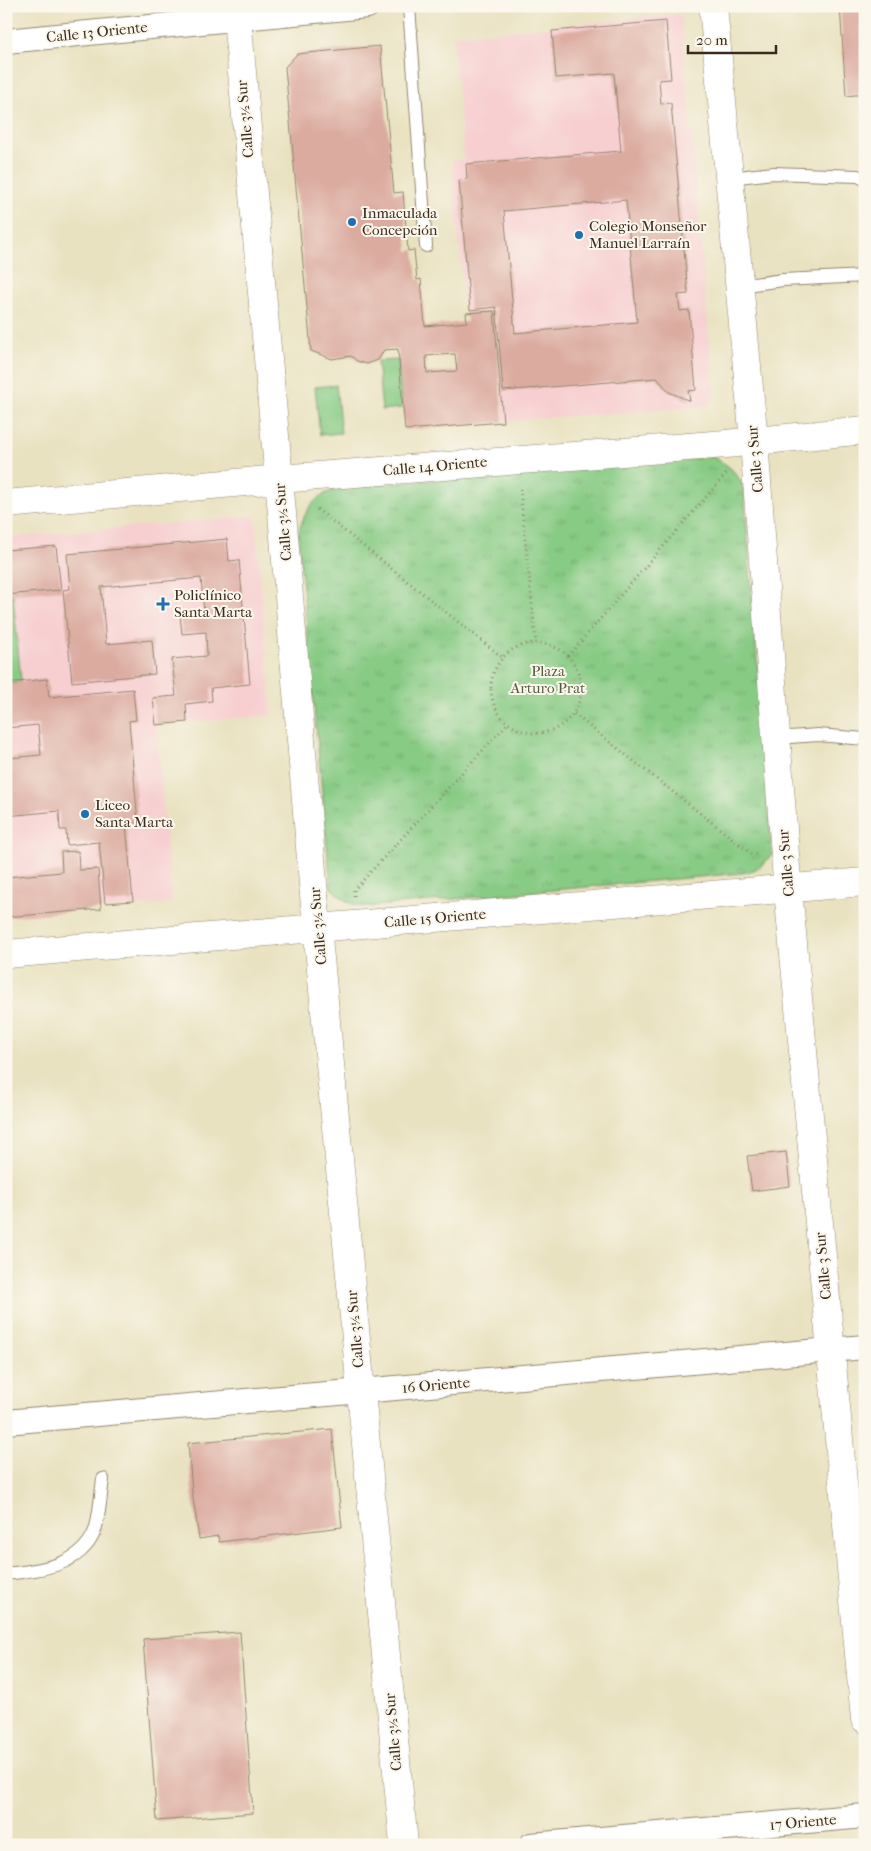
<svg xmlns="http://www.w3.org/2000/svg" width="871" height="1851" viewBox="0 0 871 1851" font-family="'IM FELL French Canon',serif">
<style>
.built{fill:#f7cfd1}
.grass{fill:#87cb84;stroke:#617a51}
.park{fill:url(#park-tufts);stroke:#617a51}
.building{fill:#dcaba0;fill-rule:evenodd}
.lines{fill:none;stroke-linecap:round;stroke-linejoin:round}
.service-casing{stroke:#928670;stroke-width:14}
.minor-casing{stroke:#928670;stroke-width:26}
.tertiary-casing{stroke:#928670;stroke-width:29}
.path{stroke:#928670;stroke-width:3;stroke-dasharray:1 4;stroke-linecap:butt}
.service{stroke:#fff;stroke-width:12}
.minor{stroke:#fff;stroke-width:24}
.tertiary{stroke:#fff;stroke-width:28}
.poi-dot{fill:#1f6fb2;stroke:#fbf7ec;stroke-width:2}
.labels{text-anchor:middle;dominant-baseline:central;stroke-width:4;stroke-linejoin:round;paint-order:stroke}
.street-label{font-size:15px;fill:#3b2a1e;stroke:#fbf7ec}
.poi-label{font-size:15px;fill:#3b2a1e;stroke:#fbf7ec;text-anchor:start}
.park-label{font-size:15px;fill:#525a3d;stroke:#fbf7ec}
</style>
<defs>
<pattern id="park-tufts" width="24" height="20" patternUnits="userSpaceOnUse" patternTransform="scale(1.25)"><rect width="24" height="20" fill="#87cb84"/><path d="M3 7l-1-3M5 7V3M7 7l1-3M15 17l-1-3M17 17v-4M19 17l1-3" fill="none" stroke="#75ae72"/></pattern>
</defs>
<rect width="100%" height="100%" fill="#fbf7ec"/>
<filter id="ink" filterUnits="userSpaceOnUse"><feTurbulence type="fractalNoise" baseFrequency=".02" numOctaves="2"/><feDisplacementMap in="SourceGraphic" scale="10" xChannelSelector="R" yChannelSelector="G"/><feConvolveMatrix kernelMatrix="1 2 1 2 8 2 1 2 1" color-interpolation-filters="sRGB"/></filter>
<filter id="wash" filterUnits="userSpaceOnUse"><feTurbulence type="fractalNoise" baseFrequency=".0096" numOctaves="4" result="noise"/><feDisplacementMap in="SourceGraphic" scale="20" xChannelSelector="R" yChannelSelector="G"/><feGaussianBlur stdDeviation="1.12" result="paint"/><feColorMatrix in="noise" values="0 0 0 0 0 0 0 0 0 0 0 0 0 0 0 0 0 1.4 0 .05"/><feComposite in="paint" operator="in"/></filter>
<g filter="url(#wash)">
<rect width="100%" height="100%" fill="#e9e2c1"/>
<path class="built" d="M 681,14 L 714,396 L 708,406 L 504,421 L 495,310 L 465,312 L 452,161 L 464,160 L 453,36 Z
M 255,516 L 272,715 L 156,725 L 172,903 L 6,917 L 6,538 Z"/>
<path class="grass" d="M 398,360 L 402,408 L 382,410 L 377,361 Z
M 336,385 L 341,433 L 320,435 L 315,387 Z
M 6,595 L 13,595 L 21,681 L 6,682 Z"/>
<path class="park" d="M 713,457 C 729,465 740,474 744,491 L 772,854 C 764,865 756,871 743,873 L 365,907 C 350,905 342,899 331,888 L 298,534 C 307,504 317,492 348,487 Z"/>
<g id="blocks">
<path class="building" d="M 840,6 L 865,6 L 865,94 L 846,96 Z
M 666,21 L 671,79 L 659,80 L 661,104 L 671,103 L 688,294 L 678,295 L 680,311 L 689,310 L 696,390 L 688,391 L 690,401 L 669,392 L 657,378 L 503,391 L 496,307 L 470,310 L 459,180 L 467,179 L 466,164 L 621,151 L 614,73 L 556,78 L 552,31 ZM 626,200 L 637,322 L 515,333 L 504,211 Z
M 380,46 L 394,193 L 403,192 L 408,251 L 414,250 L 417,280 L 421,279 L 425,326 L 467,322 L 466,313 L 494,311 L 503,422 L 405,430 L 398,349 L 384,350 L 378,360 L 367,364 L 357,361 L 351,356 L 332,359 L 311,351 L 285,67 L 297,54 ZM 455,354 L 457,371 L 427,373 L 426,356 Z
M 227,539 L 229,561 L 239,560 L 250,684 L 211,688 L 212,701 L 186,704 L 187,722 L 156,725 L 153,698 L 176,696 L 172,659 L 207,656 L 206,632 L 182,634 L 180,615 L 204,613 L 201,578 L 101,587 L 106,644 L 152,640 L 155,674 L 72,682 L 63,590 L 70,589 L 67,554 Z
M 56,546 L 61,590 L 6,595 L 6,550 Z
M 47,679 L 49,697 L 133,689 L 136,720 L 129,721 L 138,823 L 126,824 L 133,901 L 105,903 L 99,842 L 67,845 L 66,830 L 60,830 L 59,811 L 6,816 L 6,773 L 11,772 L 9,758 L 41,755 L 38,725 L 6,728 L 6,683 Z
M 78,851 L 79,870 L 98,869 L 101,909 L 6,917 L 6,877 L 62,872 L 61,852 Z
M 786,1152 L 790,1186 L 752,1191 L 747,1156 Z
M 332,1429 L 342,1527 L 219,1542 L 218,1536 L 199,1539 L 192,1491 L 188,1443 Z
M 240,1632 L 253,1813 L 157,1821 L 143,1639 Z"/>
</g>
</g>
<g filter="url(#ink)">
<use href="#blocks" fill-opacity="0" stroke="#928670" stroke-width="1"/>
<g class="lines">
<defs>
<path id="service" d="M 409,6 L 426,246
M 730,178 L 773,173 L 858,176 L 865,179
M 739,286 L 783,280 L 865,276
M 776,738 L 818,735 L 865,739
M 6,1574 C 38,1570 79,1567 94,1533 C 99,1522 101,1492 103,1479"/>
<path id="minor" d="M 6,41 L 367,6
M 6,1422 L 865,1347
M 531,1845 L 865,1816"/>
<path id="tertiary" d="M 236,6 L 282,513 L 314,895 L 404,1845
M 713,6 L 754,441 L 786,868 L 865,1719
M 6,504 L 279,479 L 726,444 L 865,430
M 6,954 L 865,882"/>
</defs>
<use href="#service" class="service-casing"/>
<use href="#minor" class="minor-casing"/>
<use href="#tertiary" class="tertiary-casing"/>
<path class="path" d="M 520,489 L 536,643
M 317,509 L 502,657
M491 688a45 45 0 1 1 90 0a45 45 0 1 1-90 0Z
M 568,656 L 726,474
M 574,714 L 753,855 L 758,854
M 354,896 L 354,890 L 507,724"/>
<use href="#service" class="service"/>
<use href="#minor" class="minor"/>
<use href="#tertiary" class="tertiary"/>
</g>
</g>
<g class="poi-dot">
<circle cx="352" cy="222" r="5"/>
<circle cx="579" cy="235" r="5"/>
<path d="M160.5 596.5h5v5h5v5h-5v5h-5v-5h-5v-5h5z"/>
<circle cx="85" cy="814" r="5"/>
</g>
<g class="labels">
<g class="street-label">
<text transform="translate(97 32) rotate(-6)">Calle 13 Oriente</text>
<text transform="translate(245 119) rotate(-95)">Calle 3½ Sur</text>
<text transform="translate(755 459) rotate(-95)">Calle 3 Sur</text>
<text transform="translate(435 466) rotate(-5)">Calle 14 Oriente</text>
<text transform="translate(283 522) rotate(-95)">Calle 3½ Sur</text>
<text transform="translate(786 863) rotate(-95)">Calle 3 Sur</text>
<text transform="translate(435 918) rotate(-5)">Calle 15 Oriente</text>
<text transform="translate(318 926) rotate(-95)">Calle 3½ Sur</text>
<text transform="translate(823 1266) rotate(-95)">Calle 3 Sur</text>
<text transform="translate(355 1329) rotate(-95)">Calle 3½ Sur</text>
<text transform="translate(436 1385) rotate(-5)">16 Oriente</text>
<text transform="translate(393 1732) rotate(-95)">Calle 3½ Sur</text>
<text transform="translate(803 1822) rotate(-5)">17 Oriente</text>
</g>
<g class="poi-label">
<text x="362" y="213">Inmaculada<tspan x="362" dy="17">Concepción</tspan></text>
<text x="589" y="226">Colegio Monseñor<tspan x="589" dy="17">Manuel Larraín</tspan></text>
<text x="174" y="595">Policlínico<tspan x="174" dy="17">Santa Marta</tspan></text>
<text x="95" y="805">Liceo<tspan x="95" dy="17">Santa Marta</tspan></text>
</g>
<g class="park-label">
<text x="548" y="671">Plaza<tspan x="548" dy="17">Arturo Prat</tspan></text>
</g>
</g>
<rect width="871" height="1851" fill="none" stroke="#fbf7ec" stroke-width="25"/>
<path d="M688 45v8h88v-8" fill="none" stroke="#3b2a1e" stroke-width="2.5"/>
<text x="696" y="45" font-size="15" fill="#3b2a1e" stroke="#fbf7ec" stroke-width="4" paint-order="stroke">20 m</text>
</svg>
